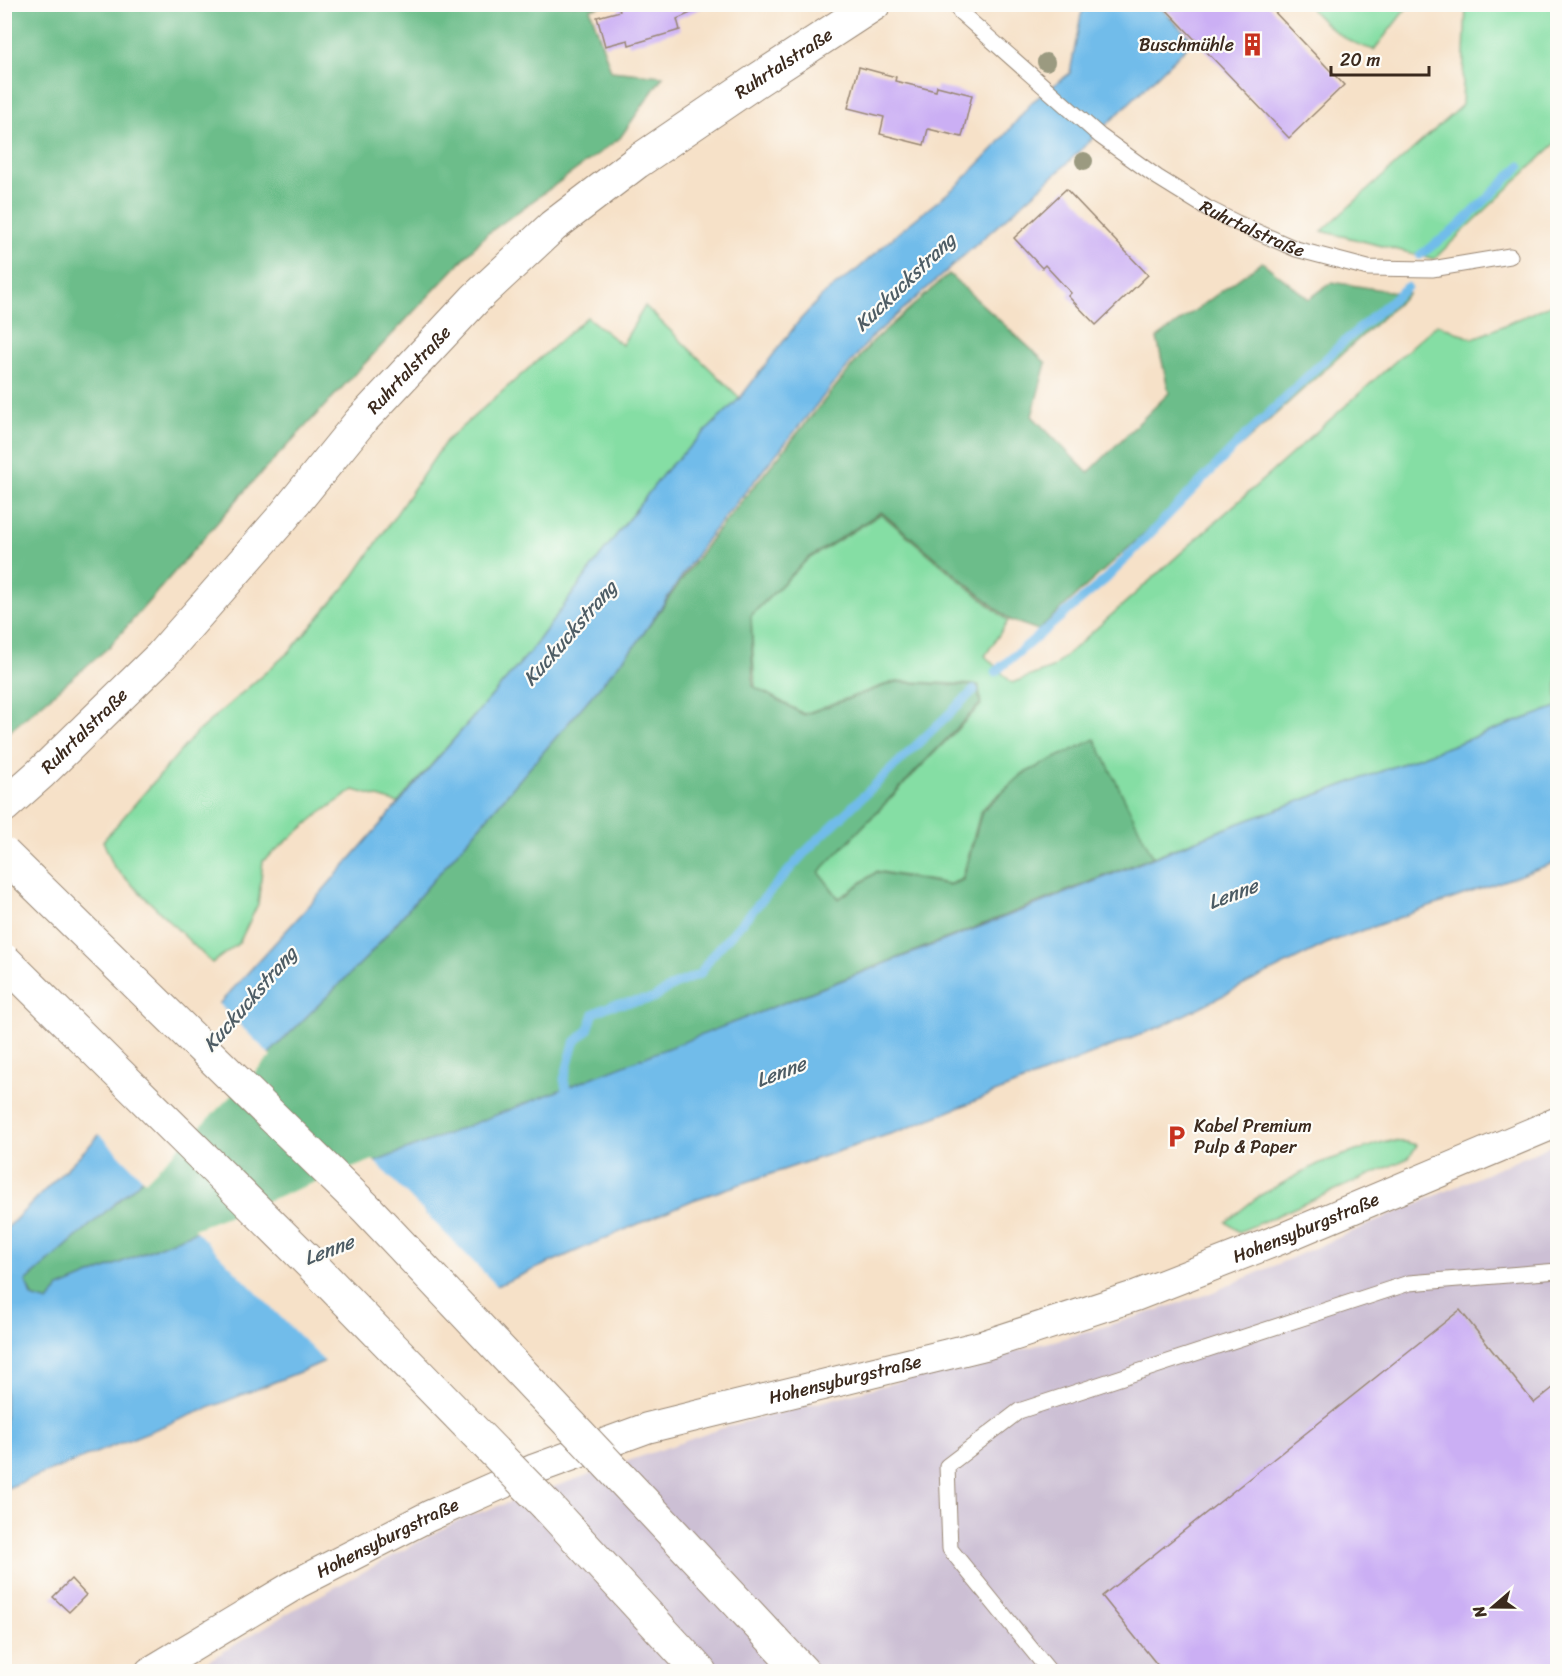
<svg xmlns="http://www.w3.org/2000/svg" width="1562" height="1676" viewBox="0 0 1562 1676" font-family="Sriracha,sans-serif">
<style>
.industrial{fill:#ccbfd4}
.green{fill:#85dea4;stroke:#608461;stroke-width:1.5}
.forest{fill:#6cbd8a;stroke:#547454;stroke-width:1.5}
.water{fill:#71bcea;stroke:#567384;stroke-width:1.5}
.pier{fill:#f6e1c8}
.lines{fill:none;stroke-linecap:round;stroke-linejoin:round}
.stream{stroke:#71bcea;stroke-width:9}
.building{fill:#cbaff4}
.service-casing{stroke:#988673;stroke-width:17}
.minor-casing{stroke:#988673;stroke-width:32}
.secondary-casing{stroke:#988673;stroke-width:35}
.motorway-casing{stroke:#988673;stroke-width:35}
.service{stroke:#fff;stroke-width:15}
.minor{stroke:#fff;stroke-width:30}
.secondary{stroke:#fff;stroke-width:33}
.motorway{stroke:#fff;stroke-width:33}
.motorway-bridge-casing{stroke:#988673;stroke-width:35;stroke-linecap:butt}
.motorway-bridge{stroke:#fff;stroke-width:33}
.tree{fill:#9b9a80}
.labels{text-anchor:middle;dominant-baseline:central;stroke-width:4.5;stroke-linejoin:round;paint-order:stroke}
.poi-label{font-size:18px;fill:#3b2a1e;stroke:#fdfcf7;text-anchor:end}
.street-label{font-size:18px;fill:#3b2a1e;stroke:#fdfcf7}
.water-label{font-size:20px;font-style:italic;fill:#4e5d65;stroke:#fdfcf7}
</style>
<rect width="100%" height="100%" fill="#fdfcf7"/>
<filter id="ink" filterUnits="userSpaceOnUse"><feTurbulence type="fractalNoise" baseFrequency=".0167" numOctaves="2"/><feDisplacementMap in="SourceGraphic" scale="12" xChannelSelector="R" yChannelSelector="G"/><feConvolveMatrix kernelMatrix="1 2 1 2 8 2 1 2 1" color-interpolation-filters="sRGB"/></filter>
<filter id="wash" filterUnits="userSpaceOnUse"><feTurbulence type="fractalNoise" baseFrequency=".008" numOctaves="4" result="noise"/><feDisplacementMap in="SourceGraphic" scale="24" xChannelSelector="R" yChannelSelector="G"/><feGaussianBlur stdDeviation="1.35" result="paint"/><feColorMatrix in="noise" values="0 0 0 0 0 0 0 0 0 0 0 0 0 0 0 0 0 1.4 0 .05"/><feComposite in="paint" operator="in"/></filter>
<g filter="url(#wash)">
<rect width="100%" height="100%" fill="#f6e1c8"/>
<path class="industrial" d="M 1557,1143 L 1557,1671 L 190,1672 L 293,1610 L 461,1519 L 726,1427 L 1084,1333 L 1206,1295 Z"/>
<path class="green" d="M 1307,5 L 1306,5 L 1409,5 L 1374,50 C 1344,42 1327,27 1307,5 Z
M 1466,5 L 1557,5 L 1557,142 L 1434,259 L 1322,231 L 1462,105 Z
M 1557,302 L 1557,707 L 1237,824 L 1153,857 L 1095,739 L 1022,774 L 981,810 L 962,879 L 950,884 L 877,871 L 839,898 L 819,872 L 981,705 L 979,685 L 895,681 L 804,714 L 755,687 L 751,616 L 807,560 L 881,514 L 1008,621 L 985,656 L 1012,683 L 1052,668 L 1437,324 L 1473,339 Z
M 645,306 L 740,398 L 667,469 L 598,559 L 530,652 L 398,803 L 354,790 L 319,814 L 263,861 L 258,904 L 239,943 L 212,963 L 114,867 L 103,841 L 196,733 L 289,652 L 354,576 L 446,441 L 587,317 L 622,345 Z
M 1386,1141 L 1405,1142 L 1417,1145 L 1409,1158 L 1239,1232 L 1226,1222 L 1259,1196 L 1320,1163 Z"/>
<path class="forest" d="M 5,4 L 603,5 L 590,9 L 611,71 L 663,76 L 620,138 L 487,234 L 250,485 L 109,647 L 5,735 Z
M 1262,262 L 1309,299 L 1332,282 L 1408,294 L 1038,630 L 1010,620 L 881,512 L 807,559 L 751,615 L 753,686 L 804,715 L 895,682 L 978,686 L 980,704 L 819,872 L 839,899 L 877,872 L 950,885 L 963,880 L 982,811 L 1023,774 L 1095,739 L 1153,857 L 545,1097 L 182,1237 L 59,1288 L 48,1302 L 32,1297 L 26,1281 L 135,1186 L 368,956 L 637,643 L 710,540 L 873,341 L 949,274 L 1046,363 L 1032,416 L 1088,473 L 1169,393 L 1157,338 Z"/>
<path class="water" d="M 1086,5 L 1158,5 L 1193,41 L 1059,171 L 871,338 L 707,539 L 637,643 L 368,956 L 135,1186 L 26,1281 L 31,1297 L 48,1302 L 59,1288 L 182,1237 L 1028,908 L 1237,824 L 1557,707 L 1557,862 L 1330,942 L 1162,1026 L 905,1129 L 693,1200 L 302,1371 L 5,1489 L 5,1230 L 89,1146 L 318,896 L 530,652 L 598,559 L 667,469 L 740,398 L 799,321 L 823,295 L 859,268 L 898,233 L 959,184 L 997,145 L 1032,102 L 1070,73 L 1081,15 Z"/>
<path class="pier" d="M 217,1002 L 271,1056 L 145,1181 L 97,1132 Z
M 373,1160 L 499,1288 L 326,1363 L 194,1229 Z"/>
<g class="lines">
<path class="stream" d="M 1420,255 L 1458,227 L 1520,166
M 995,672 L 1106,579 L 1244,437 L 1339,346 L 1407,287
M 568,1101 L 564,1079 L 574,1043 L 588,1030 L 594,1013 L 612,1005 L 652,999 L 674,985 L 700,974 L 711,957 L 808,849 L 974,690"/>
</g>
<g id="blocks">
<path class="building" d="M 621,4 L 711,4 L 677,19 L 680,30 L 629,45 L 628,40 L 605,46 L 597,17 L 620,11 L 618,5 Z
M 1161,4 L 1267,4 L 1344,85 L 1289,138 Z
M 859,67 L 896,77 L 895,81 L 936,91 L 937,86 L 972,95 L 962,137 L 928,129 L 924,145 L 880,134 L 884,117 L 848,108 Z
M 1066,189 L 1148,275 L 1096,325 L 1068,296 L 1071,293 L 1045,265 L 1042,268 L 1014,238 Z
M 1460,1310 L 1534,1403 L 1558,1384 L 1558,1672 L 1163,1672 L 1102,1596 Z
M 71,1579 L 86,1595 L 69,1612 L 53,1597 Z"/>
</g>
</g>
<g filter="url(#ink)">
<use href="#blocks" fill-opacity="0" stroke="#988673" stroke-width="1.5"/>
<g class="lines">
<defs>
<g id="service">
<path id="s1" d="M 956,4 L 960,12 L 1100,136 L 1157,177 L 1207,208 L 1237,223 L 1296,249 L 1368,268 L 1432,269 L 1510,256"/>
<path d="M 1050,1672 L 950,1549 L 947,1466 L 1019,1411 L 1409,1283 L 1558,1271"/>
</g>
<g id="minor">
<path id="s2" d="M 150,1672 L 298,1583 L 429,1516 L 535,1469 L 647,1428 L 985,1345 L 1135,1296 L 1283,1238 L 1558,1122"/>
</g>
<g id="secondary">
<path id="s3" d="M 4,806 L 40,774 L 161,656 L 283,517 L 360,422 L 476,298 L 553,226 L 637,162 L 753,83 L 874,4"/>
</g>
<path id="motorway" d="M 620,1477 L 803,1672
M 547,1506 L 700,1672"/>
</defs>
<use href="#service" class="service-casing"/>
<use href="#minor" class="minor-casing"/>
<use href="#secondary" class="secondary-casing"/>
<use href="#motorway" class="motorway-casing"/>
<use href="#service" class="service"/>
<use href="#minor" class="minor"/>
<use href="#secondary" class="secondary"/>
<use href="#motorway" class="motorway"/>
<defs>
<path id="motorway-bridge" d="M 4,854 L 366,1208 L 620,1477
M 4,960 L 312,1265 L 547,1506"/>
</defs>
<use href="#motorway-bridge" class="motorway-bridge-casing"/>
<use href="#motorway-bridge" class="motorway-bridge"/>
</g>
<g class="tree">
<circle cx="1046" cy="62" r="9"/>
<circle cx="1084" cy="161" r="9"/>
</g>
</g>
<defs>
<symbol id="building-bare" viewBox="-9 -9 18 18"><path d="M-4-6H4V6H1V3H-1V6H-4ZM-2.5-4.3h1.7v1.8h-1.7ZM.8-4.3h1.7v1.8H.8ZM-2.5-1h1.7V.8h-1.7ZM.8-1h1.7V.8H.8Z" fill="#c8321e" stroke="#fdfcf7" stroke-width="2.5" paint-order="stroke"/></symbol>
<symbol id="parking-bare" viewBox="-9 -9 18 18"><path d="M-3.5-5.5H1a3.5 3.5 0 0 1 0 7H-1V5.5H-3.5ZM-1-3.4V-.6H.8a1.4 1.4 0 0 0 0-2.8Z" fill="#c8321e" stroke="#fdfcf7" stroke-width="2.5" paint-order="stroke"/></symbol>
</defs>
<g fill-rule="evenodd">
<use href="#building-bare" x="1236" y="28" width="33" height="33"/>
<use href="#parking-bare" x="1160" y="1120" width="33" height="33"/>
</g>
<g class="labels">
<g class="poi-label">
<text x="1234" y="45">Buschmühle</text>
<text x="1194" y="1126" text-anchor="start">Kabel Premium<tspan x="1194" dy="21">Pulp &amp; Paper</tspan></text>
</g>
<g class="street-label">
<text stroke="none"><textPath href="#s3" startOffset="1082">Ruhrtalstraße</textPath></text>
<text stroke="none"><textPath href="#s1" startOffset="375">Ruhrtalstraße</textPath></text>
<text stroke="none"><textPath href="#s3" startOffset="596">Ruhrtalstraße</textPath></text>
<text stroke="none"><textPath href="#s3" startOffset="110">Ruhrtalstraße</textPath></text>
<text stroke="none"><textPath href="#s2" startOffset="1245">Hohensyburgstraße</textPath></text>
<text stroke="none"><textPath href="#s2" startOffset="759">Hohensyburgstraße</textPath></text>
<text stroke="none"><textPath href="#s2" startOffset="273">Hohensyburgstraße</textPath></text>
</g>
<g class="water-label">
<text transform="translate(905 282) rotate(-44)">Kuckuckstrang</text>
<text transform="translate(570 633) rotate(-49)">Kuckuckstrang</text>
<text transform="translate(1233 894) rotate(-21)">Lenne</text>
<text transform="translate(250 999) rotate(-49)">Kuckuckstrang</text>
<text transform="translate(781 1072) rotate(-21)">Lenne</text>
<text transform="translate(329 1250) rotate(-21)">Lenne</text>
</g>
</g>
<rect width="1562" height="1676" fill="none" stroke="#fdfcf7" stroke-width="24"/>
<g transform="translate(1493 1607) rotate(250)" stroke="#fdfcf7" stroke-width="4.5" paint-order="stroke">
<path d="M0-4.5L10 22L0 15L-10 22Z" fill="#3b2a1e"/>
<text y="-9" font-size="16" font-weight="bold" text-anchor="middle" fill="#3b2a1e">N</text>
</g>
<path d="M1331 66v9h98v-9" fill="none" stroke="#3b2a1e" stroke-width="3"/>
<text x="1340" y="66" font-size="18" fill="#3b2a1e" stroke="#fdfcf7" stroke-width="4.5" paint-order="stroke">20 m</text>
</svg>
